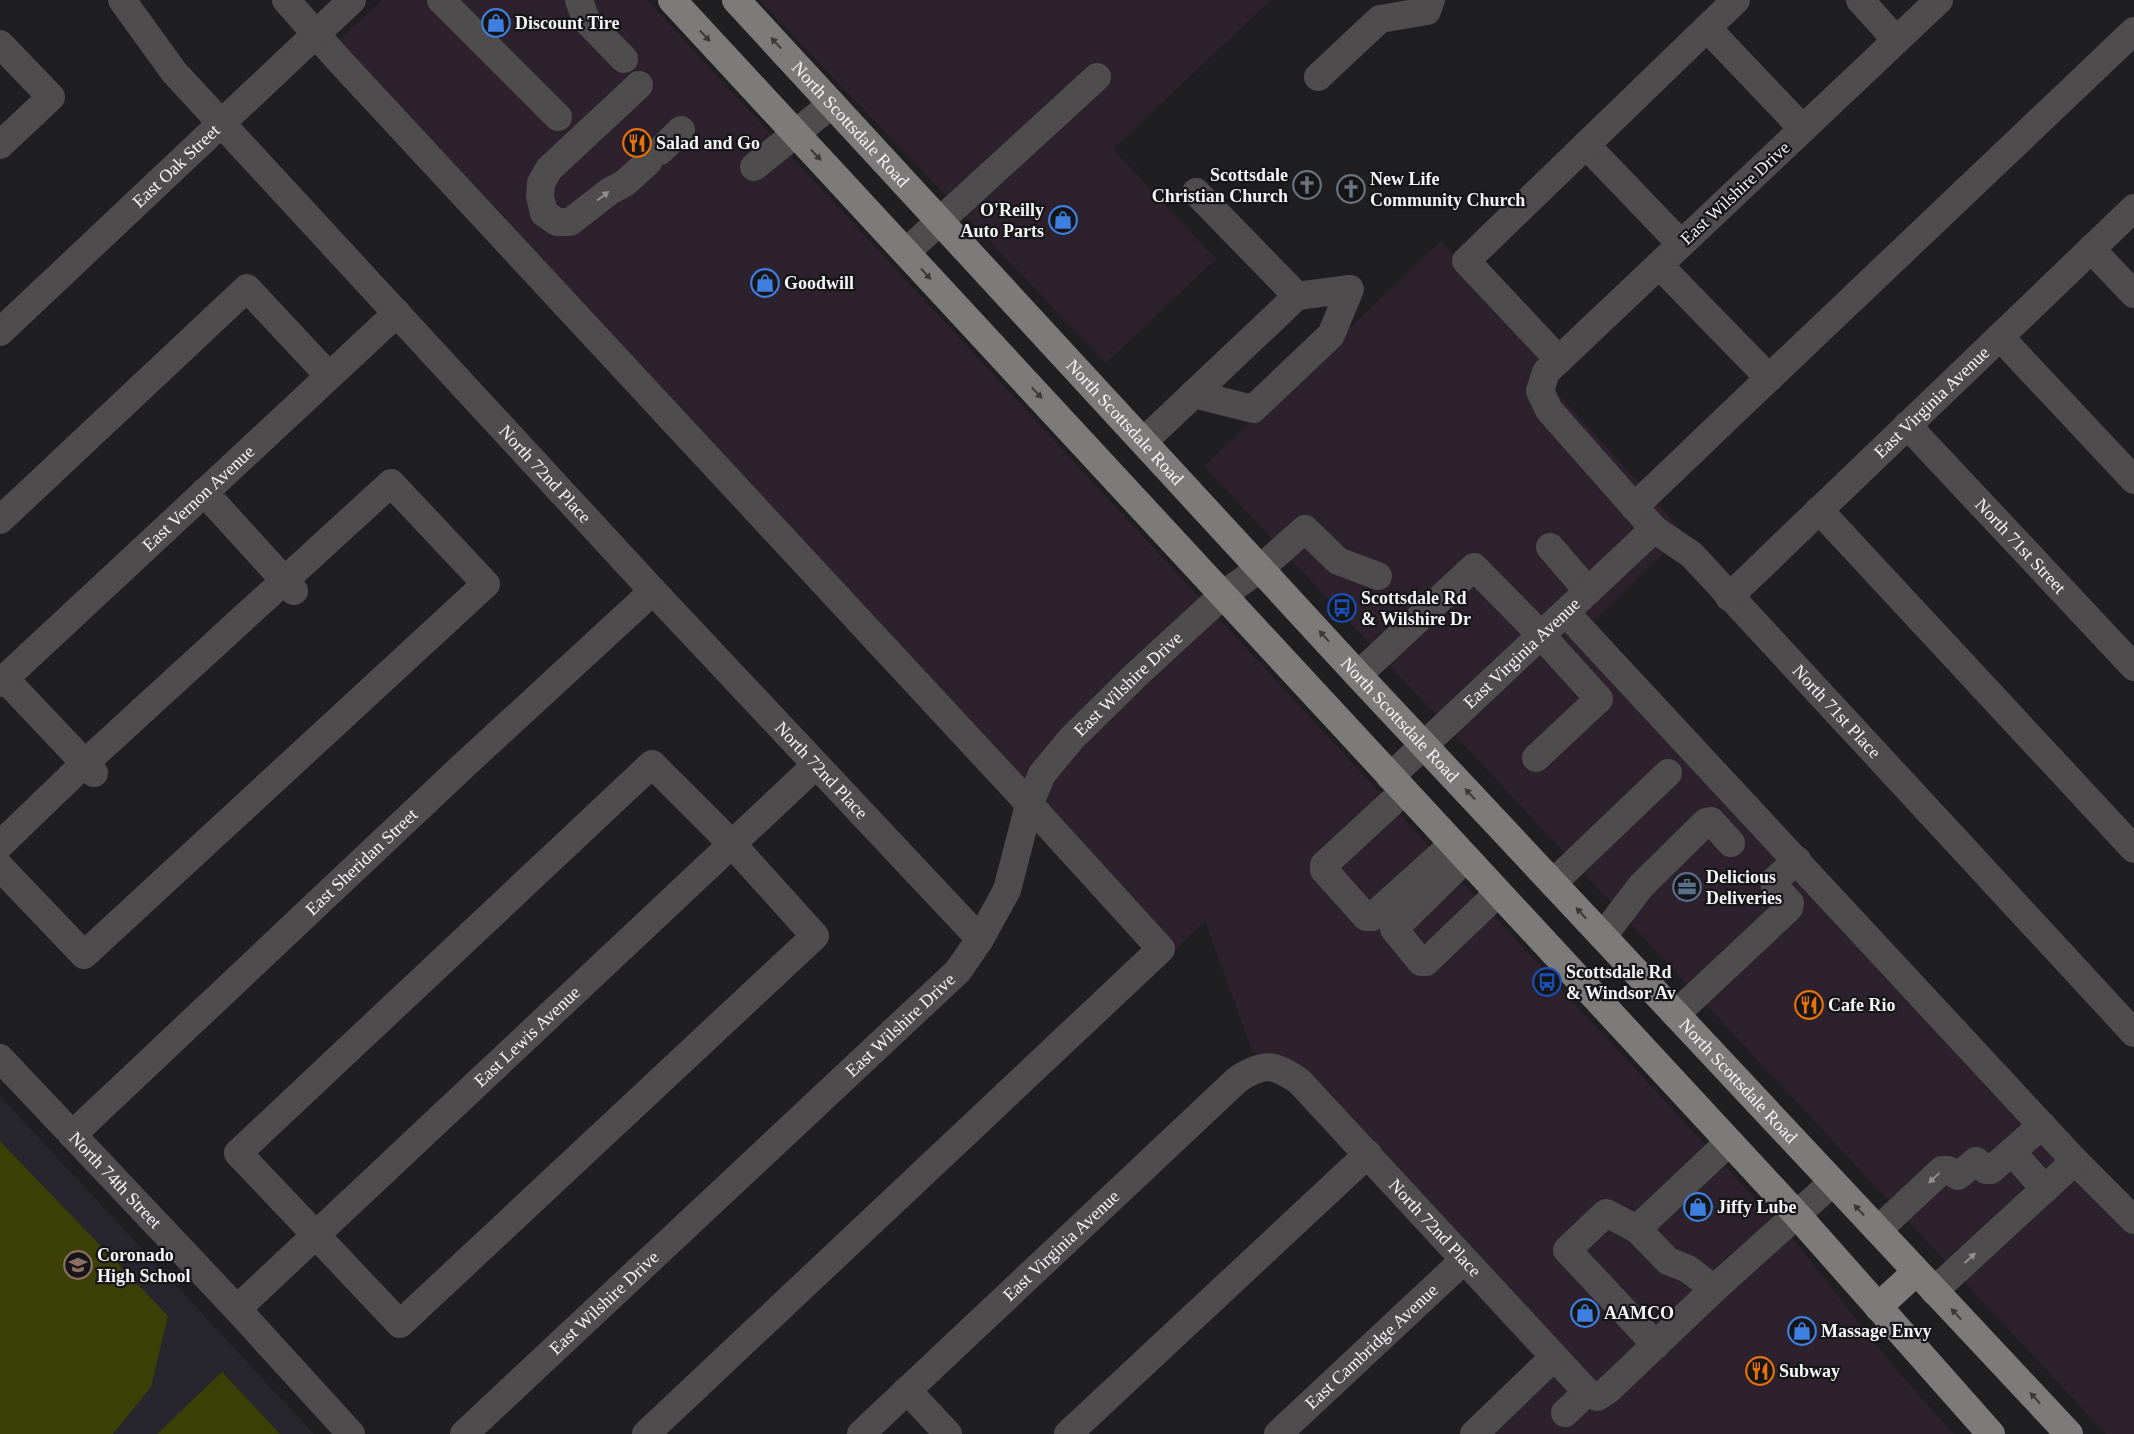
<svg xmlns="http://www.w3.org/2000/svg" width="2134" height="1434" viewBox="0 0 2134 1434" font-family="'Times New Roman',serif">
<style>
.commercial{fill:#2d212e}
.built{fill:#27252d}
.green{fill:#3b4007}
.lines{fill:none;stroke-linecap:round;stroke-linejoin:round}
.minor{stroke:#4e4c4d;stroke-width:28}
.major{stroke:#7d7a7a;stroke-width:28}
.oneway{fill:#3a383a}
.oneway2{fill:#918f91}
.labels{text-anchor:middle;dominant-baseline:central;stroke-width:4.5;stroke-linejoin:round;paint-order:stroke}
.poi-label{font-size:18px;font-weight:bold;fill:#f5f4f7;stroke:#161518;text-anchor:start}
.street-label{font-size:18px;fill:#f5f4f7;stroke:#161518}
</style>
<rect width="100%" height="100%" fill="#1f1e21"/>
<path class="commercial" d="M 382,0 L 647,0 L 1797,1244 L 1899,1373 L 1954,1434 L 1465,1434 L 1538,1362 L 1252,1050 L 1205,921 L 1172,953 L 337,42 Z
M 759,0 L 1271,0 L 1113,149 L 1216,259 L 1106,363 Z
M 1441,241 L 1564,374 L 1551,386 L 1684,533 L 1575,639 L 2134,1220 L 2134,1434 L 2106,1434 L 1204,466 Z"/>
<path class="built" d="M 0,1096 L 314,1434 L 0,1434 Z"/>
<path class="green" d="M 0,1141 L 168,1316 L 151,1387 L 113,1434 L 0,1434 Z
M 222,1372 L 280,1434 L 157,1434 Z"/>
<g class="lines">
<g class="minor">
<path id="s1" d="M 122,0 L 174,72 L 653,591 L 980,939"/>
<path d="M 286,0 L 336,57 L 1020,794 L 1161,949 L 646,1434"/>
<path d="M 441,0 L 558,117"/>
<path d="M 579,0 L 586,20 L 624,59"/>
<path d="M 1860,0 L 1896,40"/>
<path id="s2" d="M 1939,0 L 1546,372 L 1540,391 L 1549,410 L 1654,529 L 1692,555 L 2134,1033"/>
<path d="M 1707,28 L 1803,129"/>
<path d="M 0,44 L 51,97 L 0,145"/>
<path d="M 1318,77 L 1380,19 L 1427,11 L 1431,0"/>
<path d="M 639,85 L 549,169 L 541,183 L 540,196 L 544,213 L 557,222 L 570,222 L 610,191 L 625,183 L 648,162"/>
<path d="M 1586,145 L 1681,244"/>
<path d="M 660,151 L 681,130"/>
<path d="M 754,167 L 832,104"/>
<path d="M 2091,249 L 2134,294"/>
<path d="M 906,252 L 1097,77"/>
<path id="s3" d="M 0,332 L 352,0"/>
<path d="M 2000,337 L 2134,480"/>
<path d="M 1559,360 L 1466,261 L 1736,0"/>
<path d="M 1769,378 L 2134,31"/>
<path d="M 1193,394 L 1253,409 L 1331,335 L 1350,289 L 1297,296"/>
<path id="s4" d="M 1907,425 L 2134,667"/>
<path d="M 1144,441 L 1297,296 L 1196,192"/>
<path d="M 204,492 L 294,591"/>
<path d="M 1634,507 L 1769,378 L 1659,265"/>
<path d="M 1819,510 L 2134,849"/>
<path d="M 0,520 L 247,288 L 329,376"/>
<path d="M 1550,547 L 1588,591"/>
<path id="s5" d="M 1729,597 L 2134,208"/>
<path d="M 1566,613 L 2075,1161 L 2134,1220"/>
<path d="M 1358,675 L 1474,567 L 1542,636 L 1599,699 L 1536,758"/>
<path d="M 5,679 L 94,773"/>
<path id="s6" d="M 0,683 L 397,313"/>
<path d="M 652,764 L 732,844 L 815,936 L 400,1324 L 238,1153 Z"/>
<path id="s7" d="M 1390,777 L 1654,529"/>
<path d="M 1404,791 L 1324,865 L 1324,870 L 1366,917 L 1372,917 L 1453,844"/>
<path d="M 0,845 L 85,763 L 391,483 L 486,584 L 84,955 L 0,867"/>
<path d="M 1466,858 L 1394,929 L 1421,962 L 1426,962 L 1498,893"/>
<path d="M 1553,883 L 1668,773"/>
<path d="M 1603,936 L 1641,886 L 1706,822 L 1711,821 L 1731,843"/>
<path d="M 1676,1014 L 1789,908 L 1790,903 L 1775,887 L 1774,881 L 1797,860"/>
<path id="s8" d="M 0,1058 L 237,1309 L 351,1434"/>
<path id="s9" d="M 72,1135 L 461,768 L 653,591"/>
<path d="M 2012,1152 L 2045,1189"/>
<path d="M 1637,1229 L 1606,1213 L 1567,1250 L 1656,1345"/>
<path d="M 1878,1230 L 1942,1170 L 1948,1170 L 1958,1176 L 1976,1161 L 1986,1170 L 1991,1170 L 2042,1125"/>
<path d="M 1714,1289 L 1688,1269 L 1668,1261 L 1637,1229 L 1729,1142"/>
<path d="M 1934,1291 L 2075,1161"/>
<path id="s10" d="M 237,1309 L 816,765"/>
<path d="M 907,1390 L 948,1434"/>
<path d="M 1565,1413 L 1587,1392"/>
<path id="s11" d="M 464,1434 L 958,971 L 980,939 L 1007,890 L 1029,805 L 1042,774 L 1072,738 L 1137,674 L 1224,594 L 1261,568 L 1305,529 L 1338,561 L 1378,576"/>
<path id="s12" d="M 861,1434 L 1238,1079 C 1264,1062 1274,1064 1299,1081 L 1587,1392 L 1597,1397 L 1607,1391 L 1714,1289 L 1833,1182"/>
<path d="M 1068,1434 L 1368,1154"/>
<path id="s13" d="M 1278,1434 L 1464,1260"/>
<path d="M 1474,1434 L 1554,1357"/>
</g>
<g class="major">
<path d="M 672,0 L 1797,1215 L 1991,1434"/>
<path id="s14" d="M 736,0 L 1358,675 L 2069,1434"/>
<path d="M 1878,1307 L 1916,1272"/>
</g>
</g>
<defs><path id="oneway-solid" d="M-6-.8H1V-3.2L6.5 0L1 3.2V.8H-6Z" transform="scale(1.25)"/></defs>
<g class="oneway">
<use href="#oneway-solid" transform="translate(705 36) rotate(47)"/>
<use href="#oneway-solid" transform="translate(776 43) rotate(-133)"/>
<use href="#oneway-solid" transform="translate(816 155) rotate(47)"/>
<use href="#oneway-solid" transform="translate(926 274) rotate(47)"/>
<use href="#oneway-solid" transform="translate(1037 393) rotate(47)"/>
<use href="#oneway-solid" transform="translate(1324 636) rotate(-132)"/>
<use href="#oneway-solid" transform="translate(1470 794) rotate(-133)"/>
<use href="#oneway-solid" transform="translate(1581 913) rotate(-133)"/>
<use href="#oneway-solid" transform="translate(1859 1210) rotate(-133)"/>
<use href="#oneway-solid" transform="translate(1956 1314) rotate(-133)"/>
<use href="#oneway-solid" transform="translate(2035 1398) rotate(-133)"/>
</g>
<g class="oneway2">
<use href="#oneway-solid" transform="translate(603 196) rotate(-37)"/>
<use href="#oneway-solid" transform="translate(1934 1178) rotate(137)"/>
<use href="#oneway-solid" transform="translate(1970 1258) rotate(-43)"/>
</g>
<defs>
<symbol id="shop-ring" viewBox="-11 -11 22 22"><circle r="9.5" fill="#161518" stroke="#3f7fe0" stroke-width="1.5"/><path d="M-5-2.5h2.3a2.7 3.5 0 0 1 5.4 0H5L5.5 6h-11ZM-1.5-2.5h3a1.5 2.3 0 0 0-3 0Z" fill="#3f7fe0"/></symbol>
<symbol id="restaurant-ring" viewBox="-11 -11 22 22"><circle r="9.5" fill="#161518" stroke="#e8710a" stroke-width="1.5"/><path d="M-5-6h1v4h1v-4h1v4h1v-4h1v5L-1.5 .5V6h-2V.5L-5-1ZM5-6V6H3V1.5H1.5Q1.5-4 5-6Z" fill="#e8710a"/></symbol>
<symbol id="church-ring" viewBox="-11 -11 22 22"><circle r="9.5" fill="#161518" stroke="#6b7280" stroke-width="1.5"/><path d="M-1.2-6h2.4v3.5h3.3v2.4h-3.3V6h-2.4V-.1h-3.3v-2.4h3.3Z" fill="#6b7280"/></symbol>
<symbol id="bus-ring" viewBox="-11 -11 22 22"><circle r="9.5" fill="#161518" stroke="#1a4fb4" stroke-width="1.5"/><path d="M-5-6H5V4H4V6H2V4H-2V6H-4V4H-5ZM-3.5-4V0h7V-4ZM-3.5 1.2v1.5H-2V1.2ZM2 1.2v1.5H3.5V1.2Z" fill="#1a4fb4"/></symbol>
<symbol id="office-ring" viewBox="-11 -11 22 22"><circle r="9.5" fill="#161518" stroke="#5c6f8a" stroke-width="1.5"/><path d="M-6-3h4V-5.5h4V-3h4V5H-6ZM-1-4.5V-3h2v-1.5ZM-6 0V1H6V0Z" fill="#5c6f8a"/></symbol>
<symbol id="school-ring" viewBox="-11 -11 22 22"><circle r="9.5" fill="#161518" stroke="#8d6e63" stroke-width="1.5"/><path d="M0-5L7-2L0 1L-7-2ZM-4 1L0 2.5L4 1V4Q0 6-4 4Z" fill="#8d6e63"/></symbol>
</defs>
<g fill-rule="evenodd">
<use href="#shop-ring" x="480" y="7" width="32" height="32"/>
<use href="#restaurant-ring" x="621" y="127" width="32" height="32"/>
<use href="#church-ring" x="1291" y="169" width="32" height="32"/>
<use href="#church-ring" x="1335" y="173" width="32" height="32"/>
<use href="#shop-ring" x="1047" y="204" width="32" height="32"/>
<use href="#shop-ring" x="749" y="267" width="32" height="32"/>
<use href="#bus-ring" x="1326" y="592" width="32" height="32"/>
<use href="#office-ring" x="1671" y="871" width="32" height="32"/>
<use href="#bus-ring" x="1531" y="966" width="32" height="32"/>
<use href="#restaurant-ring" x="1793" y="989" width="32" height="32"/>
<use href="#shop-ring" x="1682" y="1191" width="32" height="32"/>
<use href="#school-ring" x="62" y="1249" width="32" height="32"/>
<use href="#shop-ring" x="1569" y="1297" width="32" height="32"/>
<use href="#shop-ring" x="1786" y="1315" width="32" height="32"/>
<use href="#restaurant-ring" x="1744" y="1355" width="32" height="32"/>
</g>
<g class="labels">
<g class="poi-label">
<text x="515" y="23">Discount Tire</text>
<text x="656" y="143">Salad and Go</text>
<text x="1288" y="175" text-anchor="end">Scottsdale<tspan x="1288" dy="21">Christian Church</tspan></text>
<text x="1370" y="179">New Life<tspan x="1370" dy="21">Community Church</tspan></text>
<text x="1044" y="210" text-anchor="end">O'Reilly<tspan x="1044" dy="21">Auto Parts</tspan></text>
<text x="784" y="283">Goodwill</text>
<text x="1361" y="598">Scottsdale Rd<tspan x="1361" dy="21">&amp; Wilshire Dr</tspan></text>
<text x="1706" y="877">Delicious<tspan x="1706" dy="21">Deliveries</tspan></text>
<text x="1566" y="972">Scottsdale Rd<tspan x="1566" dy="21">&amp; Windsor Av</tspan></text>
<text x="1828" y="1005">Cafe Rio</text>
<text x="1717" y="1207">Jiffy Lube</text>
<text x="97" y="1255">Coronado<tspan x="97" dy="21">High School</tspan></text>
<text x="1604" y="1313">AAMCO</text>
<text x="1821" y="1331">Massage Envy</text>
<text x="1779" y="1371">Subway</text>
</g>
<g class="street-label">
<text stroke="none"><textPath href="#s14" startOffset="169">North Scottsdale Road</textPath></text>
<text stroke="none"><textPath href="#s3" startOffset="242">East Oak Street</textPath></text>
<text transform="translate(1735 193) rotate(-43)">East Wilshire Drive</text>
<text stroke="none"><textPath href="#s5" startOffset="281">East Virginia Avenue</textPath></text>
<text stroke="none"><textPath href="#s14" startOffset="574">North Scottsdale Road</textPath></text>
<text stroke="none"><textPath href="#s1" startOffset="636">North 72nd Place</textPath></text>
<text stroke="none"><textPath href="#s6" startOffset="271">East Vernon Avenue</textPath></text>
<text stroke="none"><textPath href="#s4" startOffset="166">North 71st Street</textPath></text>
<text stroke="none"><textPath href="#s7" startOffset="181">East Virginia Avenue</textPath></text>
<text stroke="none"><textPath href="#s11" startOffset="1018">East Wilshire Drive</textPath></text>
<text stroke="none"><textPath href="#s2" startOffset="1000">North 71st Place</textPath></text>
<text stroke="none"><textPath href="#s14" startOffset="979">North Scottsdale Road</textPath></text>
<text stroke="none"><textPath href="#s1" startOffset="1041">North 72nd Place</textPath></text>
<text stroke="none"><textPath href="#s9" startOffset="398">East Sheridan Street</textPath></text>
<text stroke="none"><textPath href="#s11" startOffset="598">East Wilshire Drive</textPath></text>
<text stroke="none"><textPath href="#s10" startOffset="398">East Lewis Avenue</textPath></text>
<text stroke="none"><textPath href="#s14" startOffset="1474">North Scottsdale Road</textPath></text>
<text stroke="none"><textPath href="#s8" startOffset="168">North 74th Street</textPath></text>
<text stroke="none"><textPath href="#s12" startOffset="785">North 72nd Place</textPath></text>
<text stroke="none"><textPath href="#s12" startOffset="275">East Virginia Avenue</textPath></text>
<text stroke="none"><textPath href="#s11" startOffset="192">East Wilshire Drive</textPath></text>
<text stroke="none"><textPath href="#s13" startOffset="128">East Cambridge Avenue</textPath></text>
</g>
</g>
</svg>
